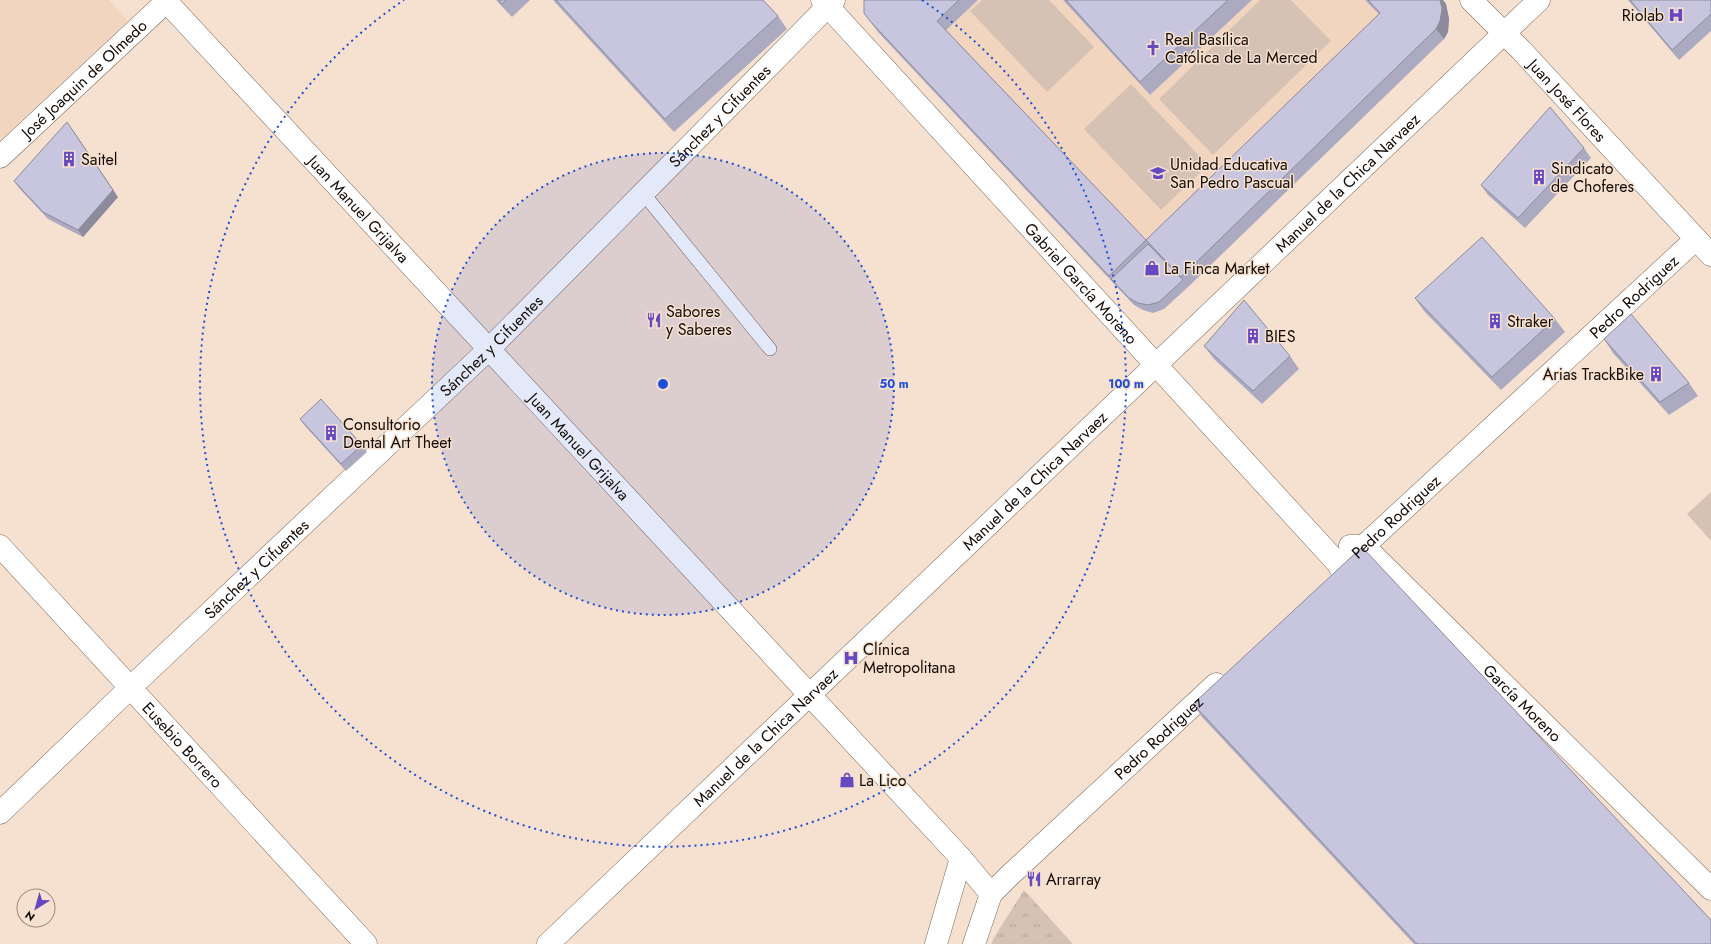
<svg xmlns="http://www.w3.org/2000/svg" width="1711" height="944" viewBox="0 0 1711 944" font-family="Jost,sans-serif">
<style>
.built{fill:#f2d5bf}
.grass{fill:url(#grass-tufts)}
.garden{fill:#d5c2b4}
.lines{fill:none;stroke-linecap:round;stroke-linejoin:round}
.service-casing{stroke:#7d6a5b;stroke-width:14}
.minor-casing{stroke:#7d6a5b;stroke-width:23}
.service{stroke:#fff;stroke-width:13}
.minor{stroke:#fff;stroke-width:22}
.wall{fill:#acaac0}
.shaded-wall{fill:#8c8b9c}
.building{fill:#c8c6df;stroke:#8c8b9c}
.ring{fill:none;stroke:#1d4ed8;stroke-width:2;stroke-dasharray:2 4}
.labels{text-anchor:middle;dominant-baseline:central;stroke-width:3;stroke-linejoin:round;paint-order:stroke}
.poi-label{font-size:16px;fill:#130b06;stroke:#f6e0cf;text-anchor:start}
.street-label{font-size:16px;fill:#130b06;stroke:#f6e0cf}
.centre{fill:#1d4ed8;stroke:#f6e0cf;stroke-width:2}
.ring-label{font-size:12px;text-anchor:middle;font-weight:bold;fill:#1d4ed8;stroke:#f6e0cf;stroke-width:3;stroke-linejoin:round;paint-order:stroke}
</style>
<defs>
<pattern id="grass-tufts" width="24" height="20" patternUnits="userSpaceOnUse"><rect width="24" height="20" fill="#d5c2b4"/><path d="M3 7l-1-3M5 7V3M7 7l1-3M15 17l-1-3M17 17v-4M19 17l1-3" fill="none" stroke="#b6a599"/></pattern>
</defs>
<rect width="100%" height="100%" fill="#f6e0cf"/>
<path class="built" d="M 0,0 L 109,0 L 128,21 L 0,140 Z
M 876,0 L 1063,0 L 1150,95 L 1252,0 L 1442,0 L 1446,4 L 1449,19 L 1448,32 L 1444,39 L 1188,287 L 1153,251 L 1116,286 L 878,32 L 871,23 Z"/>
<path class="grass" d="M 1024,890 L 1073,944 L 991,944 L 995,936 Z"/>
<path class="garden" d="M 982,0 L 1049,0 L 1094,47 L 1047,92 L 970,11 Z
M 1260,0 L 1291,0 L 1331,41 L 1213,155 L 1159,99 Z
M 1131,84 L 1208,165 L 1161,210 L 1084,129 Z
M 1711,492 L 1711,541 L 1687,514 Z"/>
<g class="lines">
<defs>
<path id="service" d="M 643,193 L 770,349"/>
<g id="minor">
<path id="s1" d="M 165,0 L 961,858 L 991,894"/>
<path id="s2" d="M 822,0 L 1341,567"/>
<path id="s3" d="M 1471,0 L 1521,50 L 1711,255"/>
<path id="s4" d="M 0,157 L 168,0"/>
<path id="s5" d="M 0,546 L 366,944"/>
<path id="s6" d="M 1350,546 L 1364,546 L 1711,889"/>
<path id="s7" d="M 1340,568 L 1696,239"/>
<path id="s8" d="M 0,813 L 130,688 L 489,349 L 834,0"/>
<path id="s9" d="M 548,944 L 1539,0"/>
<path d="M 936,944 L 961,858"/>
<path id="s10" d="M 974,944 L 991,894 L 1009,876 L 1216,684"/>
</g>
</defs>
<use href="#service" class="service-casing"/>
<use href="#minor" class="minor-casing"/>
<use href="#service" class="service"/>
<use href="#minor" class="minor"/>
</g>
<path class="wall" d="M 496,0 L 530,0 L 512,17 Z
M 553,0 L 763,0 L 778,16 L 787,29 L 674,132 Z
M 864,0 L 978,0 L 946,30 L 1146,240 L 1379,14 L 1365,0 L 1443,0 L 1446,4 L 1449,19 L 1448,32 L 1444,39 L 1188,287 L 1164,309 L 1153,313 L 1143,310 L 1134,305 L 878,32 L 864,13 Z
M 1063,0 L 1252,0 L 1150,95 Z
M 1628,0 L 1711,0 L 1711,31 L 1679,60 Z
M 1584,148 L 1591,158 L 1525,228 L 1488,195 L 1481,185 Z
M 14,181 L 118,197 L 83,237 L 48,219 L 19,188 Z
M 1415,298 L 1555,319 L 1565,332 L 1501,390 L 1424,311 Z
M 1604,339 L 1689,383 L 1698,396 L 1669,415 L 1613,353 Z
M 1204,346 L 1290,356 L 1299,369 L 1262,404 L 1214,359 Z
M 300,419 L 362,445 L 367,452 L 346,471 L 305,426 Z
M 1193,704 L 1711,944 L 1414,944 L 1202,717 Z"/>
<path class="shaded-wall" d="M 1440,0 L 1443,0 L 1446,4 L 1449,19 L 1448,32 L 1444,39 L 1436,29 Z
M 72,129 L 118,197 L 83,237 L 78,230 Z"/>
<path class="building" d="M 499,0 L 506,0 L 502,4 Z
M 556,0 L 763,0 L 778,16 L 665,119 Z
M 864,0 L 959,0 L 937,21 L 1146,240 L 1109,276 L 870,21 L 864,13 Z
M 1066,0 L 1228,0 L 1140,82 Z
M 1368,0 L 1440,0 L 1442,9 L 1440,21 L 1436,29 L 1181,277 L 1146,240 L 1380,13 Z
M 1630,0 L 1711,0 L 1711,14 L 1672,50 Z
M 1550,107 L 1584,148 L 1518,218 L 1481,185 Z
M 67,122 L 113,190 L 78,230 L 43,212 L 14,181 Z
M 1482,237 L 1555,319 L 1492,377 L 1415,298 Z
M 1148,244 L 1183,280 L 1159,302 L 1148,305 L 1138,303 L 1129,298 L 1111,279 Z
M 1244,300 L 1290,356 L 1253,391 L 1204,346 Z
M 1631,314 L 1689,383 L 1660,402 L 1604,339 Z
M 321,399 L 362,445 L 341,464 L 300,419 Z
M 1362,547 L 1711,920 L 1711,944 L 1417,944 L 1193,704 Z"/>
<circle cx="663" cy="384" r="231" fill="#1d4ed8" fill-opacity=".12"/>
<g class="ring">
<circle cx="663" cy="384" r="231"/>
<path d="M922 0A463 463 0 1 1 404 0"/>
</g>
<defs>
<symbol id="hospital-bare" viewBox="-9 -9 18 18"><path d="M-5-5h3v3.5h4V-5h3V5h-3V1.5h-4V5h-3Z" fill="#6449c1" stroke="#f6e0cf" stroke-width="2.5" paint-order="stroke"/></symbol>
<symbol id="church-bare" viewBox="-9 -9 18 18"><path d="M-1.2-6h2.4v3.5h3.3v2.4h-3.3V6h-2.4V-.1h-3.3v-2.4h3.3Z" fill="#6449c1" stroke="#f6e0cf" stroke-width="2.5" paint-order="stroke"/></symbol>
<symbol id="building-bare" viewBox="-9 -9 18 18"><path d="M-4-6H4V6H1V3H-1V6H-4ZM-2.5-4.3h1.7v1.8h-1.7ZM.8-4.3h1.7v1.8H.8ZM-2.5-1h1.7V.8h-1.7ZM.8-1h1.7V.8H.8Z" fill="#6449c1" stroke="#f6e0cf" stroke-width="2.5" paint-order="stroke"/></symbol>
<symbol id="school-bare" viewBox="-9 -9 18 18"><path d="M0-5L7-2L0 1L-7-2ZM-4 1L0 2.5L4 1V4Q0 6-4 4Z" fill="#6449c1" stroke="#f6e0cf" stroke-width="2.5" paint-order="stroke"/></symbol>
<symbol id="shop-bare" viewBox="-9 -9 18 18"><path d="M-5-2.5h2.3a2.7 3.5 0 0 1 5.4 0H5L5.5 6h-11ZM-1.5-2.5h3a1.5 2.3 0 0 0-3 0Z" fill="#6449c1" stroke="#f6e0cf" stroke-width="2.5" paint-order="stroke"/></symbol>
<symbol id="restaurant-bare" viewBox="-9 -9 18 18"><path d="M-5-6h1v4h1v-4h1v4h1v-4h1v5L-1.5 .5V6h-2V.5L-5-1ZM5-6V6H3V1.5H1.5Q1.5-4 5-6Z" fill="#6449c1" stroke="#f6e0cf" stroke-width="2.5" paint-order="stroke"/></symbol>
</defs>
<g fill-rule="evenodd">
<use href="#hospital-bare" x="1665" y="4" width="22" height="22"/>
<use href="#church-bare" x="1142" y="37" width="22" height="22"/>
<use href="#building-bare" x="58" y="148" width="22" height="22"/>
<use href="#school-bare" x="1147" y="162" width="22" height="22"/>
<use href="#building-bare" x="1528" y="166" width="22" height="22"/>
<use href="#shop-bare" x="1141" y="257" width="22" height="22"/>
<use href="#restaurant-bare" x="643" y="309" width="22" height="22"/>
<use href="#building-bare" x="1484" y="310" width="22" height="22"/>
<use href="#building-bare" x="1242" y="325" width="22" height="22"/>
<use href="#building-bare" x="1645" y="363" width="22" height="22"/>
<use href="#building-bare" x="320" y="422" width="22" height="22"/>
<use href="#hospital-bare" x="840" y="647" width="22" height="22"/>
<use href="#shop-bare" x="836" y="769" width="22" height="22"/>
<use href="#restaurant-bare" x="1023" y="868" width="22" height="22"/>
</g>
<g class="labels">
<g class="poi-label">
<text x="1664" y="15" text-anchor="end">Riolab</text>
<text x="1165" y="39">Real Basílica<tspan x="1165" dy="18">Católica de La Merced</tspan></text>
<text x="81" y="159">Saitel</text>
<text x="1170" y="164">Unidad Educativa<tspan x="1170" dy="18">San Pedro Pascual</tspan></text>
<text x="1551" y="168">Sindicato<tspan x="1551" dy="18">de Choferes</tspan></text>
<text x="1164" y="268">La Finca Market</text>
<text x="666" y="311">Sabores<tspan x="666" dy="18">y Saberes</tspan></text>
<text x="1507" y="321">Straker</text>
<text x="1265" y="336">BIES</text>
<text x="1644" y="374" text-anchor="end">Arias TrackBike</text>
<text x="343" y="424">Consultorio<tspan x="343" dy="18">Dental Art Theet</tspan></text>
<text x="863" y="649">Clínica<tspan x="863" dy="18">Metropolitana</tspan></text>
<text x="859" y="780">La Lico</text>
<text x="1046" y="879">Arrarray</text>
</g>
<g class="street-label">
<text stroke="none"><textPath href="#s4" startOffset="115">José Joaquin de Olmedo</textPath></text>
<text stroke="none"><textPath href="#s3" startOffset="139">Juan José Flores</textPath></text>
<text stroke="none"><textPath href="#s8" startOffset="1002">Sánchez y Cifuentes</textPath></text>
<text stroke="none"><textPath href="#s9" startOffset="1104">Manuel de la Chica Narvaez</textPath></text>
<text stroke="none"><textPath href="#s1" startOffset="285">Juan Manuel Grijalva</textPath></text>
<text stroke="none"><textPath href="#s2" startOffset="384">Gabriel García Moreno</textPath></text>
<text stroke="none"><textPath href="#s7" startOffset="400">Pedro Rodriguez</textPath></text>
<text stroke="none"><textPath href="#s8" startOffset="678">Sánchez y Cifuentes</textPath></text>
<text stroke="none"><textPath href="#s1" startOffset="609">Juan Manuel Grijalva</textPath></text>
<text stroke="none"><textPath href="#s9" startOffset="672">Manuel de la Chica Narvaez</textPath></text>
<text stroke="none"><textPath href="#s7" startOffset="76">Pedro Rodriguez</textPath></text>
<text stroke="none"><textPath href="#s8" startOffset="354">Sánchez y Cifuentes</textPath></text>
<text stroke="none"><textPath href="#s6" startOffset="237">García Moreno</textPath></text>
<text stroke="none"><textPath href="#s9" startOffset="300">Manuel de la Chica Narvaez</textPath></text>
<text stroke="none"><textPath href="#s10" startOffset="282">Pedro Rodriguez</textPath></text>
<text stroke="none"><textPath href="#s5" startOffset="270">Eusebio Borrero</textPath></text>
</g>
</g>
<circle cx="663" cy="384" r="6" class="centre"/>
<g class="ring-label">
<text x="894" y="388">50 m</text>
<text x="1126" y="388">100 m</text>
</g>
<g transform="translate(36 908) rotate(217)"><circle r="19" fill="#f6e0cf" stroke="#9b8b7f"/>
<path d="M0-3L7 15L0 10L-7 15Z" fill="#6449c1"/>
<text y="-6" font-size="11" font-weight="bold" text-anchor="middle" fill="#130b06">N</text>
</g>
</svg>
